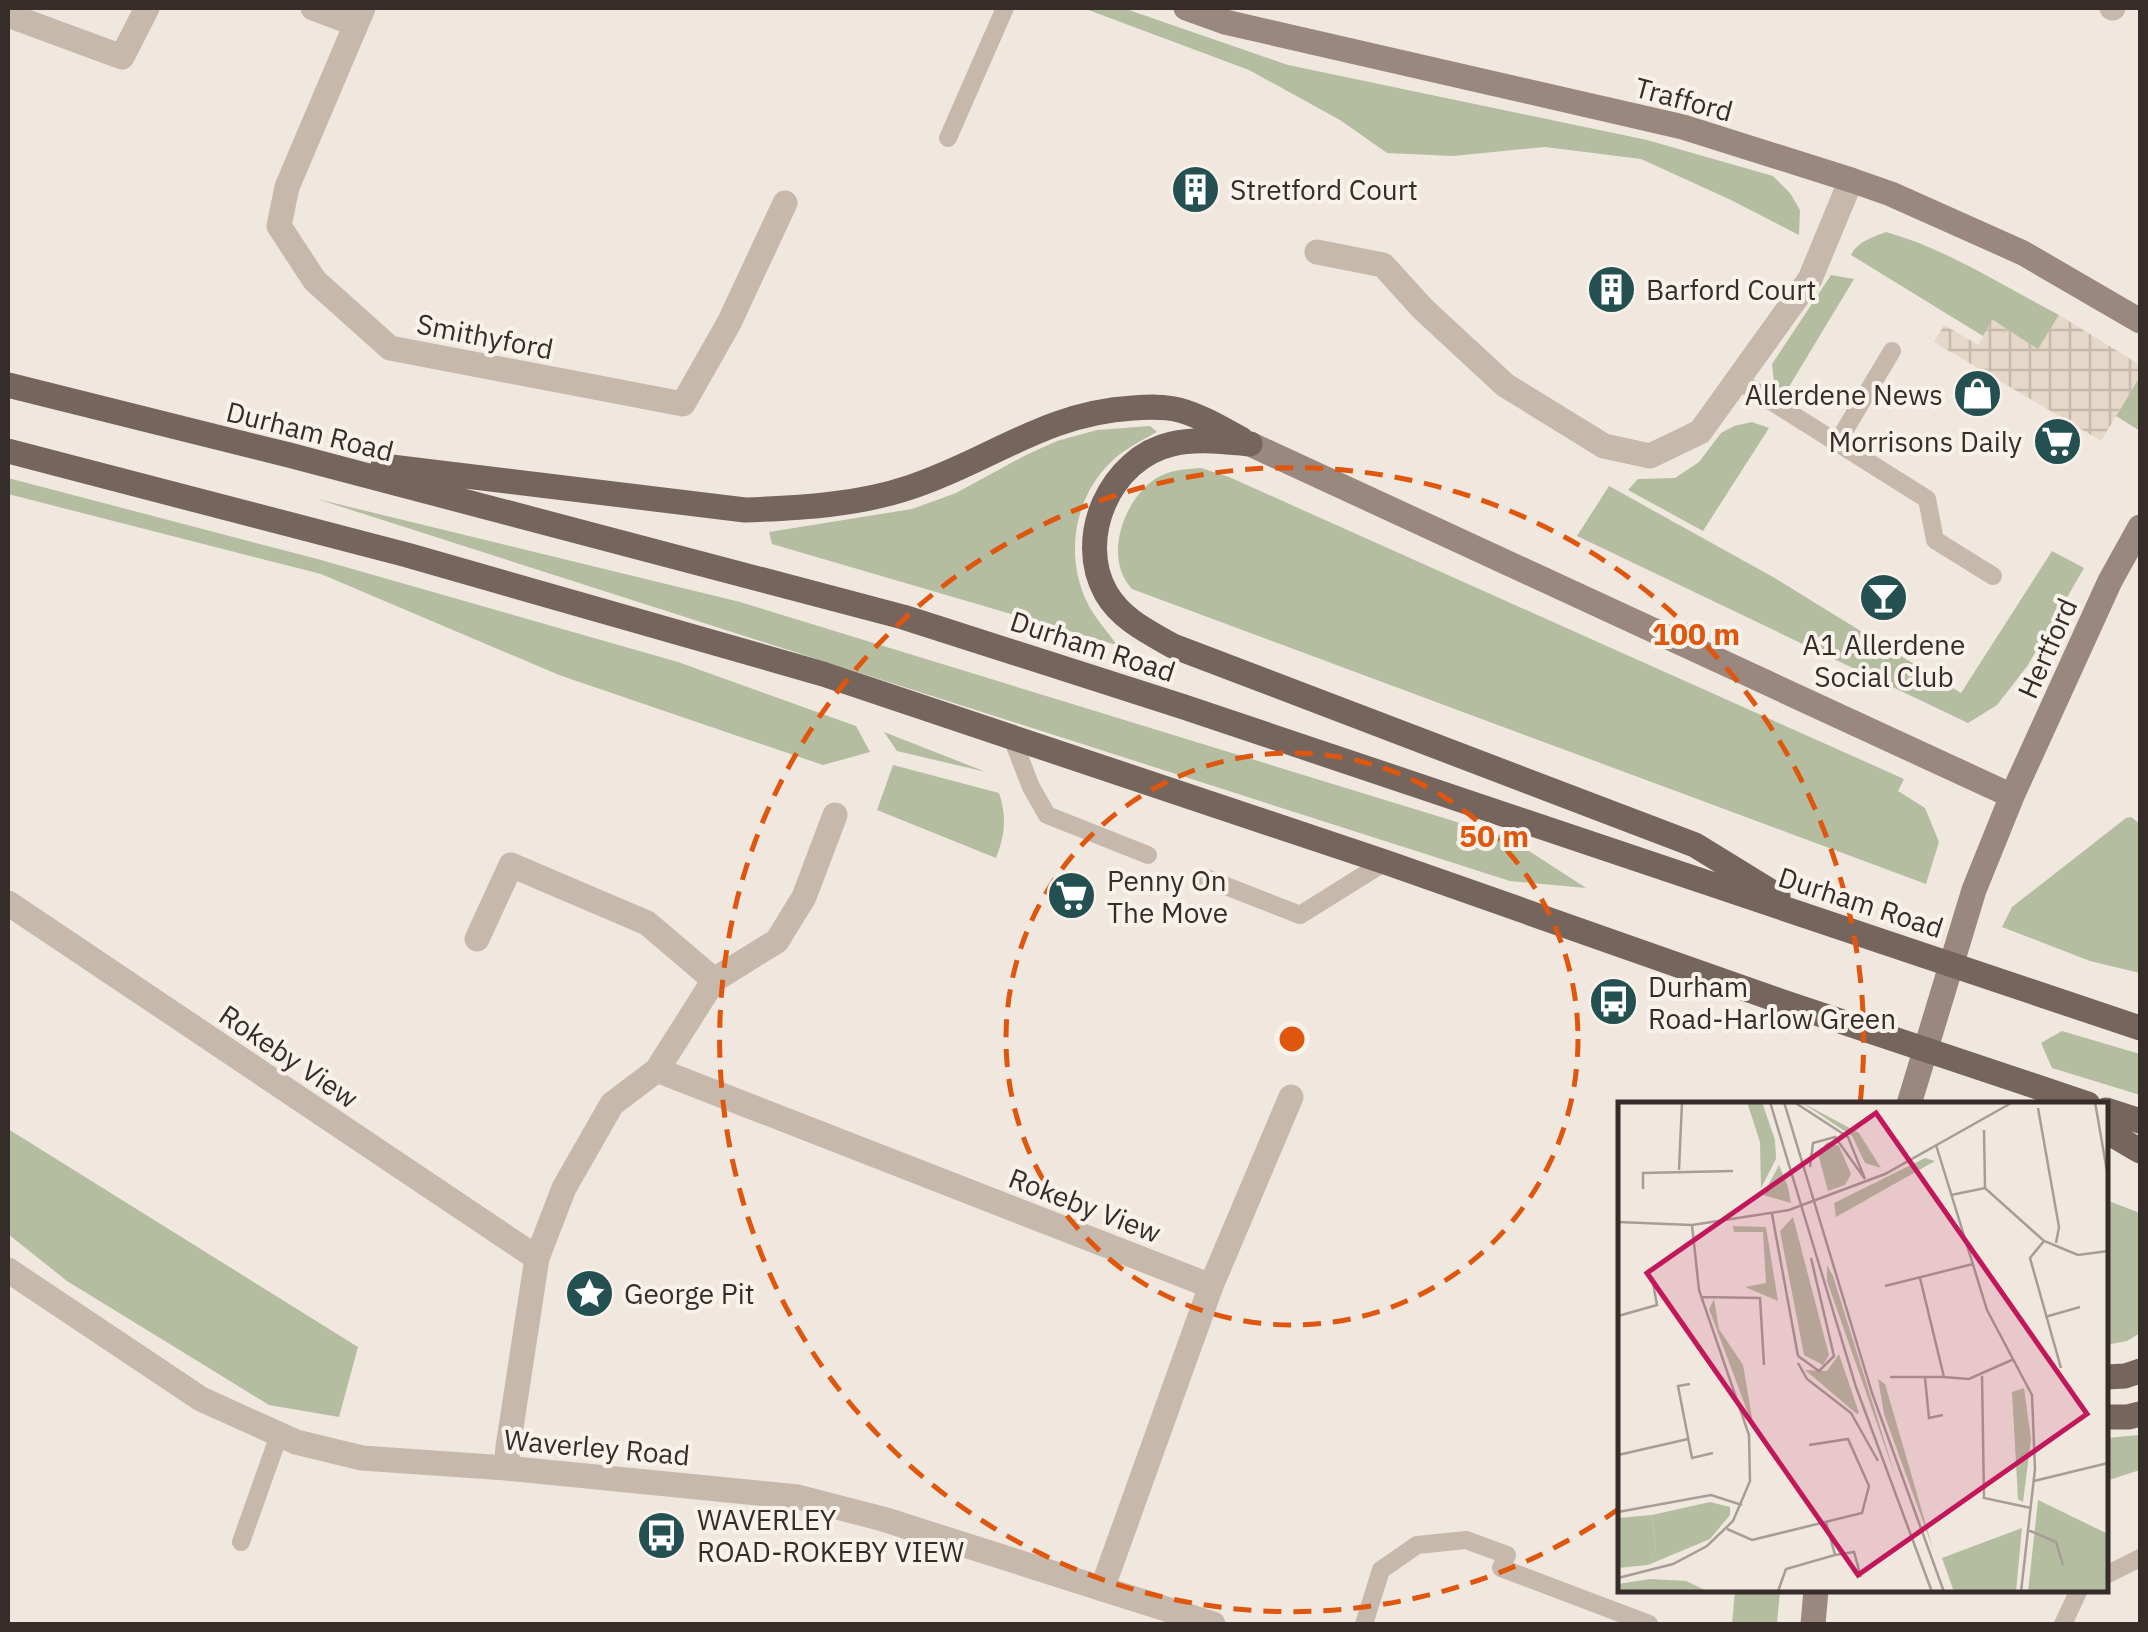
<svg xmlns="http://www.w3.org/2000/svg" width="2148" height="1632" viewBox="0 0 2148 1632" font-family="'IBM Plex Sans',sans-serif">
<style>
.green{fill:#b4bda0}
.plaza{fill:url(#plaza-grid)}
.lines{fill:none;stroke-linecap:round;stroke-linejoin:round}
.lane{stroke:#c7b8ac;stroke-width:18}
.street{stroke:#c7b8ac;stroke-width:25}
.secondary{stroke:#9a877d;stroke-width:25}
.primary{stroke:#76655d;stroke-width:25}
.ring{fill:none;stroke:#df570e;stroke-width:5;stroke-dasharray:18 12}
.labels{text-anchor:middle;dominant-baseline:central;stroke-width:8;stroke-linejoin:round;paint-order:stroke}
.street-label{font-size:28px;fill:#362d2a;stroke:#f8f2eb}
.poi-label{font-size:28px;fill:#362d2a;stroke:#f8f2eb;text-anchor:start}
.inset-road{fill:none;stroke:#a69d97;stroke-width:2.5}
.view{fill:#c2185b;fill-opacity:0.15;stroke:#c2185b;stroke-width:5}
.inset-edge{fill:none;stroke:#362d2a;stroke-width:5}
.centre{fill:#df570e;stroke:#f8f2eb;stroke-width:5}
.ring-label{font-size:30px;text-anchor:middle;font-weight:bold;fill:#df570e;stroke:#f8f2eb;stroke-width:8;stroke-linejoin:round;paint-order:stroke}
</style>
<defs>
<pattern id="plaza-grid" width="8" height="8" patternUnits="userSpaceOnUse" patternTransform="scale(2.5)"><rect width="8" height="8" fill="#e6d8c8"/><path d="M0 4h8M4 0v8" fill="none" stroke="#c6baac"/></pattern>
</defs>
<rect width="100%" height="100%" fill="#f0e7df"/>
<path class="green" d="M 1083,8 L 1123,8 L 1288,65 L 1647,140 L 1773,176 L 1790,193 L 1800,210 L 1799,235 L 1731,200 L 1641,159 L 1545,147 L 1453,156 L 1387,153 L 1340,120 L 1249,70 Z
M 1886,232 C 1947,249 2003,286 2059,315 L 2038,350 L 1993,320 L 1983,336 L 1851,255 C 1857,242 1873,237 1886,232 Z
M 1831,275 L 1854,279 L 1784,395 L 1774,382 L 1772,364 Z
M 2140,376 L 2140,431 L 2116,416 Z
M 1752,422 L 1769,428 L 1703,531 L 1628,490 L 1638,479 L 1675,478 L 1699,462 L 1721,433 L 1734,426 Z
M 1150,426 L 1157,432 C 1141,441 1124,449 1111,462 C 1074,498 1065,554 1086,600 C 1093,616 1107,631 1117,645 L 772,544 L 769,532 L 912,509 L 956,493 L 1026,455 L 1057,441 L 1097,430 Z
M 1201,468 L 1229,477 L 1904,779 L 1898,791 L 1925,808 L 1939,842 L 1926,884 L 1132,589 C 1103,558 1123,501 1155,479 C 1169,470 1185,469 1201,468 Z
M 8,478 L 321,560 L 678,662 L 856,726 L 870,752 L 823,765 L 559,675 L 321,574 L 8,494 Z
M 1609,486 L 1773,577 L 1961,693 L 2052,551 L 2084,568 L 2028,665 L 1997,705 L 1968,723 L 1577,536 Z
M 317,499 L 740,602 L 1509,838 L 1586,888 L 1510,881 Z
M 884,732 L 986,772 L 897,751 Z
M 893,765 L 999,793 C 1007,817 1005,835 996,858 L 877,810 Z
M 2131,817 L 2140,824 L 2140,973 L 2090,961 L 2002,927 L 2012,907 L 2126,818 Z
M 2062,1031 L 2140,1054 L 2140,1095 L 2052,1068 L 2041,1043 Z
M 8,1129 L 358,1347 L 339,1417 L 269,1405 L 67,1281 L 8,1234 Z
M 2106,1200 L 2140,1213 L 2140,1333 L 2127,1341 L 2106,1345 Z
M 2140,1435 L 2140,1470 L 2106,1481 L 2106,1438 Z
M 1735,1590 L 1780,1590 L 1777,1624 L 1732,1624 Z"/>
<path class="plaza" d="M 2059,315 L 2140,365 L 2140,376 L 2101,441 L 1934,342 L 1944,325 L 1978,345 L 1992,320 L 2038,349 Z"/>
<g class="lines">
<path class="lane" d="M 948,138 L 1005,8
M 1737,380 L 1927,499 L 1935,540 L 1993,576
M 1837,443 L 1892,351
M 1012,738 L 1031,787 L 1047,815 L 1148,855
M 1203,877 L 1300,915 L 1385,862
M 241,1542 L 279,1435
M 2106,1575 L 2140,1558
M 1364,1624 L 1381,1570 L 1417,1545 L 1466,1540 L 1507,1555 L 1501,1568 L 1649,1624
M 2063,1624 L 2079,1590"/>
<path class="street" d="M 313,8 L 356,24
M 363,8 L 287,187 L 279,226 L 315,281 L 390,348 L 683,404 L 729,323 L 785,203
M 2112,8 L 2113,8
M 8,15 L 122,57 L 147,8
M 1317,252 L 1383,265 L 1423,309 L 1505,385 L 1604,446 L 1650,456 L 1700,432 L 1810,279 L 1851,180
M 8,903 L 537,1258
M 477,939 L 511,865 L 647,923 L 714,980
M 657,1070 L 714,980 L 777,941 L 804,897 L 835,815
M 8,1270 L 201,1399 L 296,1442 L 362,1458 L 506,1468 L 798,1497 L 883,1519 L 1213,1624
M 506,1468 L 508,1447 L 537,1258 L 564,1188 L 612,1104 L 657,1070 L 1211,1286
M 1102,1589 L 1211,1286 L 1291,1097"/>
<path class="secondary" d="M 1186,8 L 1225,22 L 1683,127 L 1851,180 L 1891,194 L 2023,253 L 2140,321
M 1250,444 L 2012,796
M 1909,1104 L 1974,890 L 2012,796 L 2110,581 L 2140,527
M 1813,1624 L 1816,1590"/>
<path class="primary" d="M 8,385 L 289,455 L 903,617 L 1184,707 L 2140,1028
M 1250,444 C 1224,442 1197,438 1172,444 C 1110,458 1075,538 1106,593 C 1121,619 1148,632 1173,646 L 1695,845 L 1778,896
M 8,451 L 407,555 L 823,674 L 1385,862 L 1783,1002 L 2088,1104
M 383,466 L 745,510 C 800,508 858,505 911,487 C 990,461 1045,413 1133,408 C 1148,407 1164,406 1179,410 C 1201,416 1221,428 1241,439
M 2106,1110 L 2140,1121
M 2106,1131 L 2140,1151
M 2106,1377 L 2125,1376 L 2140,1371
M 2106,1417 L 2128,1417 L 2140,1414"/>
</g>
<g class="ring">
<circle cx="1292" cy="1039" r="286"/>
<path d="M1620 1508A572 572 0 1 1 1860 1104"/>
</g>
<defs>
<symbol id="building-disc" viewBox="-11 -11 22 22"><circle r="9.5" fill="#245052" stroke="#f8f2eb"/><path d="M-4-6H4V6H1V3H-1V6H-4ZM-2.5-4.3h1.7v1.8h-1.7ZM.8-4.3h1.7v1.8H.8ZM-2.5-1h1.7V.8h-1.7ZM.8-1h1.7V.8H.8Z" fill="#fff"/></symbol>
<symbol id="shop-disc" viewBox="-11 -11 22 22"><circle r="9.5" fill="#245052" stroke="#f8f2eb"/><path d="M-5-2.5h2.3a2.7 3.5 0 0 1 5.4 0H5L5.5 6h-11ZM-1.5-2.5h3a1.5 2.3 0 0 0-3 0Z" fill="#fff"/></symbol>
<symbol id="supermarket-disc" viewBox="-11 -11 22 22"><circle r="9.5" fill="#245052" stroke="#f8f2eb"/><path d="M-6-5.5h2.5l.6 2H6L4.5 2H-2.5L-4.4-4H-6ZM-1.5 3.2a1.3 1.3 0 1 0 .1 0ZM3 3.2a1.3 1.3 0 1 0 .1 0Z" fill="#fff"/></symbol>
<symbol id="bar-disc" viewBox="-11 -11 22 22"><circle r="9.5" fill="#245052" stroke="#f8f2eb"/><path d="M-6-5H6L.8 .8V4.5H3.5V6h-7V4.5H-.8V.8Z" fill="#fff"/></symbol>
<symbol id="bus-disc" viewBox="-11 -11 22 22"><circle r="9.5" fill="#245052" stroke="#f8f2eb"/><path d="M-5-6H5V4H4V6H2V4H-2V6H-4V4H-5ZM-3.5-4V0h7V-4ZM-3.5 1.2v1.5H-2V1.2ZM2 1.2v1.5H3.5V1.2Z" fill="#fff"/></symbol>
<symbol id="sight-disc" viewBox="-11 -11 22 22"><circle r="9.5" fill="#245052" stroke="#f8f2eb"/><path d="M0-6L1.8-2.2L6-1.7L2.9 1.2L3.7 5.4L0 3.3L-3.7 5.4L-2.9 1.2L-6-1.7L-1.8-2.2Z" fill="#fff"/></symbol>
</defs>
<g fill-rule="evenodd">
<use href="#building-disc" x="1168" y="162" width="55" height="55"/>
<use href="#building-disc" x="1584" y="262" width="55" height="55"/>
<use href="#shop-disc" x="1950" y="366" width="55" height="55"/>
<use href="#supermarket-disc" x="2030" y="414" width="55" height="55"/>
<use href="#bar-disc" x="1856" y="570" width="55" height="55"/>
<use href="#supermarket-disc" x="1044" y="868" width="55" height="55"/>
<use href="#bus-disc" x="1586" y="974" width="55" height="55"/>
<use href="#sight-disc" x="562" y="1266" width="55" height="55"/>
<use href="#bus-disc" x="634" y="1508" width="55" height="55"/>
</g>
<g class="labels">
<g class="street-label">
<text transform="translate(1684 99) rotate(15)">Trafford</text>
<text transform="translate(485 336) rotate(11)">Smithyford</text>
<text transform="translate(310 431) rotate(14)">Durham Road</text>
<text transform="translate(1093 646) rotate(18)">Durham Road</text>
<text transform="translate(2047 648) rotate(-66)">Hertford</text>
<text transform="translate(1861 902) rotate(18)">Durham Road</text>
<text transform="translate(289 1056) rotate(34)">Rokeby View</text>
<text transform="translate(1085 1205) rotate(21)">Rokeby View</text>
<text transform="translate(597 1447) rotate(5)">Waverley Road</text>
</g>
<g class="poi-label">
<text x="1230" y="189">Stretford Court</text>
<text x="1646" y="289">Barford Court</text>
<text x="1943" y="394" text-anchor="end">Allerdene News</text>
<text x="2022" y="441" text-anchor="end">Morrisons Daily</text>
<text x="1884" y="644" text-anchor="middle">A1 Allerdene<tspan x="1884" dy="32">Social Club</tspan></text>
<text x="1107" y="880">Penny On<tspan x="1107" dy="32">The Move</tspan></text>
<text x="1648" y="986">Durham<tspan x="1648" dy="32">Road-Harlow Green</tspan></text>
<text x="624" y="1293">George Pit</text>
<text x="697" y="1519">WAVERLEY<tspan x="697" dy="32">ROAD-ROKEBY VIEW</tspan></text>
</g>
</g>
<g transform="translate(1618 1102)">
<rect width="490" height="490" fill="#f0e7df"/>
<path d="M 129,0 L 144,0 L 157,38 L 158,57 L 143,86 L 142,40 ZM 183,0 L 241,31 L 263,66 L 247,61 L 234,34 ZM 209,40 L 221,44 L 233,72 L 227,83 L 210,89 L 200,52 ZM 307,56 L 317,59 L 218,115 L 216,101 ZM 161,63 L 170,85 L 173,101 L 145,93 ZM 175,115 L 211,253 L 205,263 L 186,253 L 162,129 ZM 115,124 L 148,125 L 160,199 L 127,185 L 148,181 L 145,130 L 116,130 ZM 209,163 L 215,174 L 279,379 L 209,179 ZM 96,197 L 101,227 L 125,263 L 136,327 L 91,207 ZM 221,252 L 241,311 L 239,312 L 187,268 L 209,269 ZM 260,277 L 267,282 L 315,447 L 266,312 ZM 406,286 L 413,337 L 405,400 L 400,397 L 394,290 ZM 420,398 L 490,432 L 490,490 L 410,490 ZM 92,400 L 112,405 L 112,413 L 92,437 L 30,463 L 38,448 L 34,413 ZM 404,426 L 398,490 L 336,490 L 324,456 Z" fill="#b4bda0"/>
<path d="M 34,413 L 38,448 L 30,463 L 0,466 L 0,416 ZM 32,477 L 68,479 L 91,490 L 0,490 L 0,482 Z" fill="#b4bda0"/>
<path class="inset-road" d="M 152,0 L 238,285 L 314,490M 166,0 L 254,291 L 326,490M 176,0 L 230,35 L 247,77M 477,0 L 490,75M 420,6 L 441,125 L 438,141M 366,28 L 367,86M 318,43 L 369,208 L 414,293 L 417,367 L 403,490M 192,65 L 195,41 L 217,35 L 247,77M 61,68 L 64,0M 25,87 L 25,71 L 115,69M 333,93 L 367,86 L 426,139 L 460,153 L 490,149M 154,112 L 180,254M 0,120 L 74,123 L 171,108 L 267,72 L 395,0M 426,139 L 412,156 L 443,266M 302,176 L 326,275 L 351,277 L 396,257M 267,184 L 355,162M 83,195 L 142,196 L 146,263M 0,214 L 39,203 L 34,175M 427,215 L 462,205M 180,254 L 201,269 L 216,254 L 193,156M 180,261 L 189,277 L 233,311 L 260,359M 364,274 L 366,396 L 413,406M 272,275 L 326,275M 307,276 L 311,316 L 325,313M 72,282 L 60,284 L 74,356 L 95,351M 0,353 L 70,337M 416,379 L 490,361M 0,410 L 93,393 L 124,403M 208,420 L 217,453M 109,427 L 134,438 L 244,411 L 251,384 L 230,337 L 191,343M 410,428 L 438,440 L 445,463M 0,476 L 55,462 L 89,444 L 115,419 L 132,379 L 131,333 L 81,188 L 74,123M 160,489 L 168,467 L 217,453 L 236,450 L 243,475"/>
<path class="view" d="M 258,11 L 469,312 L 240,473 L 29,171 Z"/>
<rect width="490" height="490" class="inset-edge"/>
</g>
<circle cx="1292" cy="1039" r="15" class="centre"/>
<g class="ring-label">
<text x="1696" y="645">100 m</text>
<text x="1494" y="847">50 m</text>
</g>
<rect width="2148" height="1632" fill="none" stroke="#362d2a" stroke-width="20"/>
</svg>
